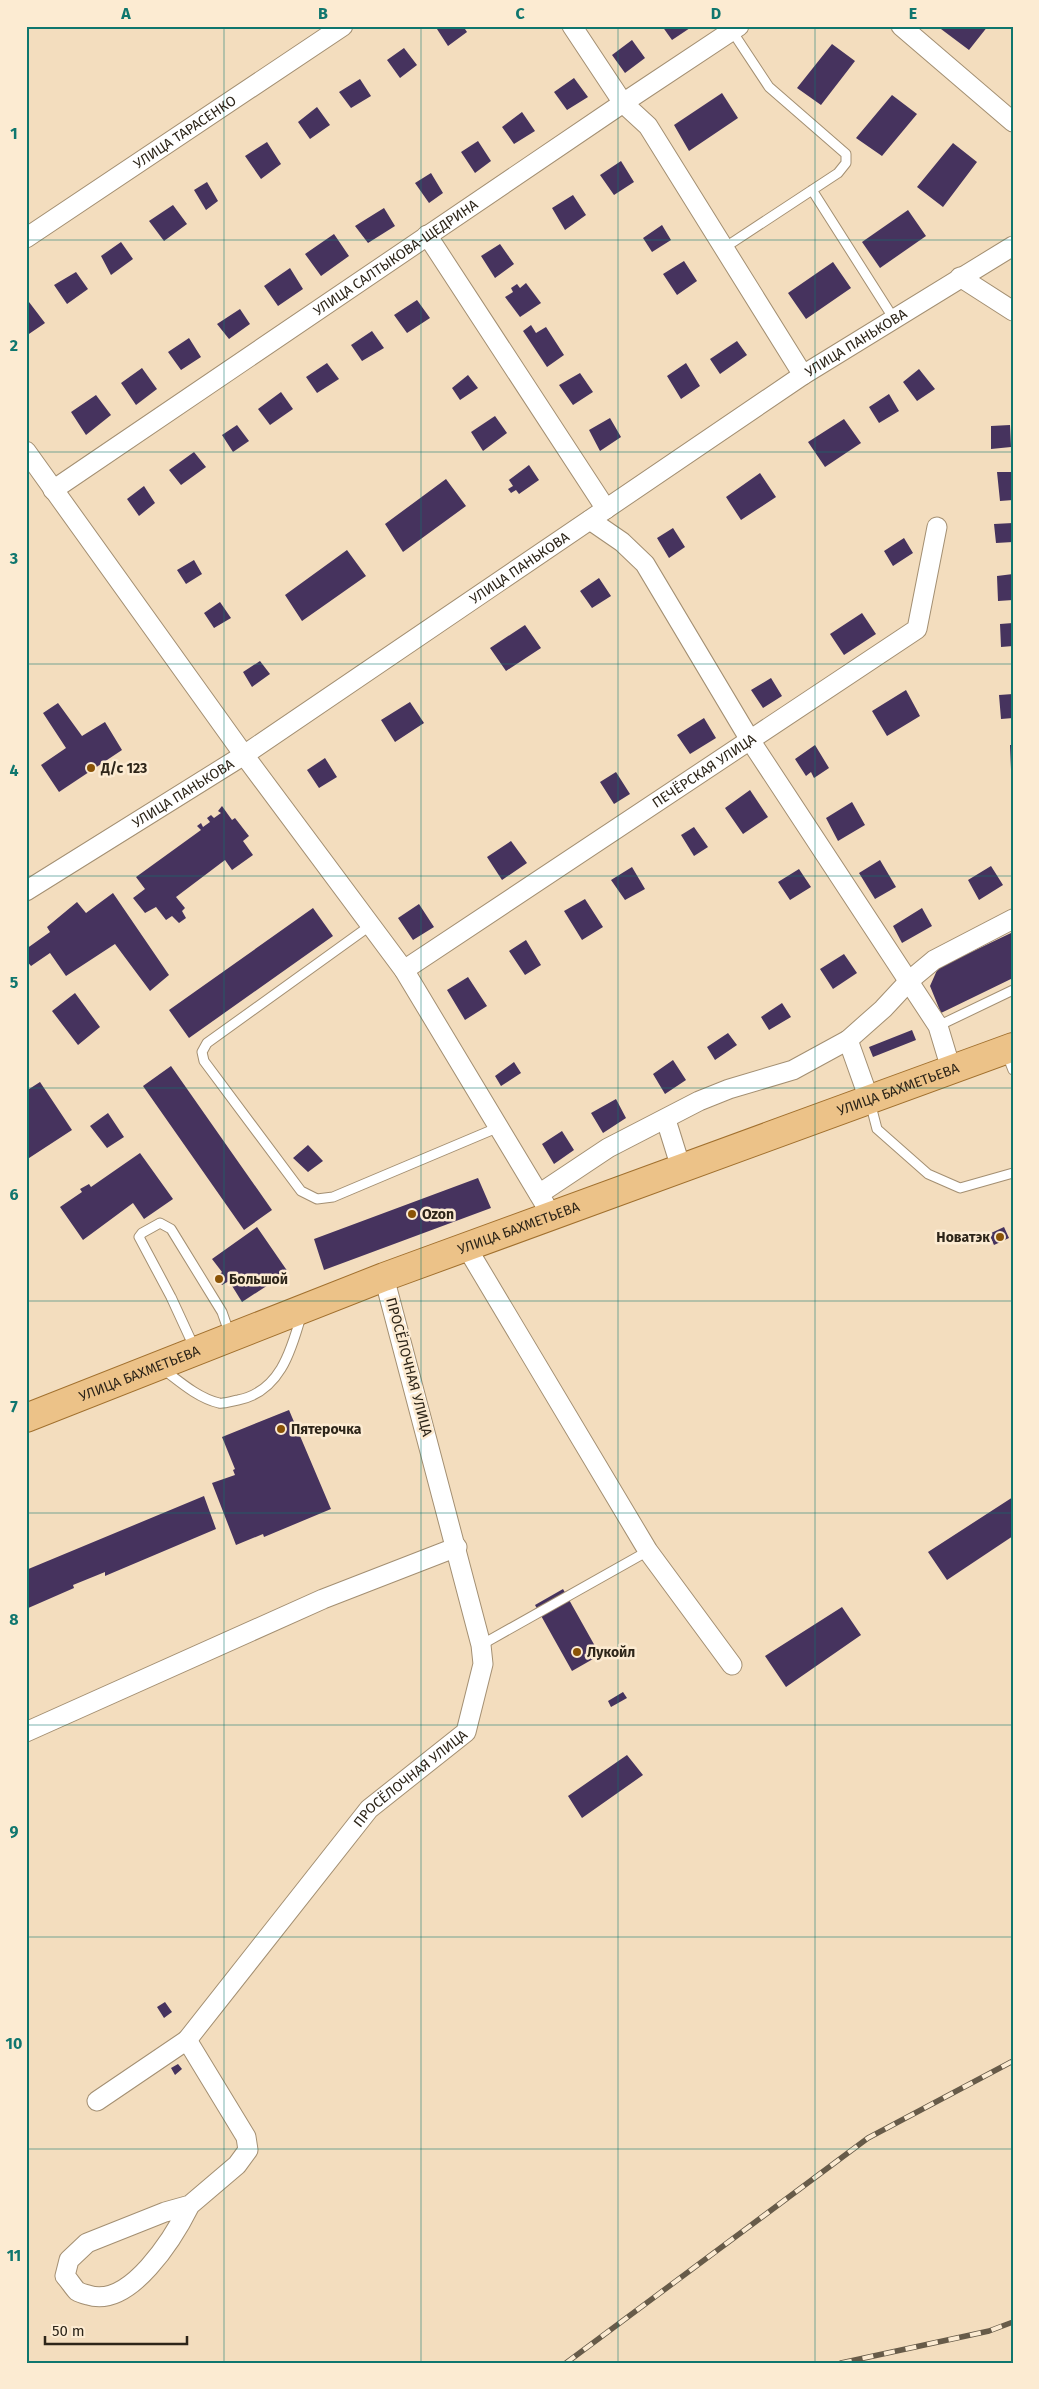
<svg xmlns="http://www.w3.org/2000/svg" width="1039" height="2389" viewBox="0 0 1039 2389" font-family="'Fira Sans',sans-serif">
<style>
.building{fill:#46335e}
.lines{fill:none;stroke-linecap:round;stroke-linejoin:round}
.lane-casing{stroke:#a38f72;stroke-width:11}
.street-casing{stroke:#a38f72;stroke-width:21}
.primary-casing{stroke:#a1702e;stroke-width:30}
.lane{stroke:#fff;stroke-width:9}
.street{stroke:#fff;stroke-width:19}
.primary{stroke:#ecc288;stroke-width:28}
.rail-casing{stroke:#675b49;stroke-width:5.5}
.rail{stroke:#fcebd2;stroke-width:4;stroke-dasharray:11;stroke-linecap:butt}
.grid{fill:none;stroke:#0f766e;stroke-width:1;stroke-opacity:0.55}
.poi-dot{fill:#8a5306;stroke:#fcebd2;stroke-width:2}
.labels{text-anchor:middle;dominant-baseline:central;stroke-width:5;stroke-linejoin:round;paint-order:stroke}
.street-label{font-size:14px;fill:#2d2519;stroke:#fcebd2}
.poi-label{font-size:14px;font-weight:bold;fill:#2d2519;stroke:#fcebd2;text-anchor:start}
.neatline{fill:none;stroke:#0f766e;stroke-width:2}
.grid-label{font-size:16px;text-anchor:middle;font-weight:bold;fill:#0f766e}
</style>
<rect width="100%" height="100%" fill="#f3ddbe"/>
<path class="building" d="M 435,26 L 463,26 L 467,32 L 448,46 Z
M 662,26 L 693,26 L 672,40 Z
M 937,26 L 988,26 L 969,50 Z
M 632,40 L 645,58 L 625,73 L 612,55 Z
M 832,44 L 855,61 L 821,105 L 797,88 Z
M 404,48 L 417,65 L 400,78 L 387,60 Z
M 574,78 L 588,97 L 567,110 L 554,92 Z
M 360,79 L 371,96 L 351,108 L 339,92 Z
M 722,93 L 738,118 L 689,151 L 674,125 Z
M 892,95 L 917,114 L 882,156 L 856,138 Z
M 317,107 L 330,125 L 310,139 L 298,122 Z
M 522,112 L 535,131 L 514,144 L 502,127 Z
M 478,141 L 491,161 L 475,173 L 461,152 Z
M 267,142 L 281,164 L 261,179 L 245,156 Z
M 953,143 L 977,162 L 943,207 L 917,187 Z
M 621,161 L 634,182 L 614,195 L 600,175 Z
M 431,173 L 443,193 L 429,203 L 415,183 Z
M 207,182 L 218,201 L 206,210 L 194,190 Z
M 573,195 L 586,215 L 565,230 L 552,208 Z
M 173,205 L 187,224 L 164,241 L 149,221 Z
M 384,208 L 395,226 L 368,243 L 355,226 Z
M 908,210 L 926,236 L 880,268 L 862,242 Z
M 662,225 L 671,240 L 652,252 L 643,238 Z
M 334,234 L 349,256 L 321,276 L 305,254 Z
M 121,242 L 133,259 L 111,275 L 101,256 Z
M 500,244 L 514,264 L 495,278 L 481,256 Z
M 684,261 L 697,281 L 677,295 L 663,274 Z
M 833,262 L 851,288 L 806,319 L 788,293 Z
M 290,268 L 303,289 L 278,306 L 264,286 Z
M 76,272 L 88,289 L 67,304 L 54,285 Z
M 526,283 L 541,303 L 520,317 L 505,297 L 513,292 L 511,288 L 517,284 L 520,288 Z
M 417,300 L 430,318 L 407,333 L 394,315 Z
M 29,302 L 45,323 L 26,336 L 26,304 Z
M 240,309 L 250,324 L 229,339 L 217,324 Z
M 531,325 L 536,333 L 546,327 L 564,355 L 547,367 L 523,331 Z
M 372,331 L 384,348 L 362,361 L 351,345 Z
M 189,338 L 201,357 L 181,370 L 168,352 Z
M 737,341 L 747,355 L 720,374 L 710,359 Z
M 327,363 L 339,379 L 317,393 L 306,377 Z
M 686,363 L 700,386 L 681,399 L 667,376 Z
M 142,368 L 157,389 L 136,405 L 121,383 Z
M 919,369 L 935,389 L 917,401 L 903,382 Z
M 580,373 L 593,392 L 573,405 L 559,385 Z
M 468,375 L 478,388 L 460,400 L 452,388 Z
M 281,392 L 293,409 L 270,425 L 258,409 Z
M 889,394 L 899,411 L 879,423 L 869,407 Z
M 96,395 L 111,415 L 86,435 L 71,412 Z
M 495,416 L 507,433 L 483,451 L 471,432 Z
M 610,418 L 621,437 L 600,451 L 589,430 Z
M 844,419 L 861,443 L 825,467 L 808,442 Z
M 237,425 L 249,441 L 233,452 L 222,435 Z
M 1010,425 L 1011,447 L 991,449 L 991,426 Z
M 194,452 L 206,467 L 181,485 L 169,470 Z
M 529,465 L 539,480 L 519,494 L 516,490 L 511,493 L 508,489 L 513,486 L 509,480 Z
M 997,472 L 1013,472 L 1013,500 L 1000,501 Z
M 760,473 L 776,497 L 741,520 L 726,497 Z
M 446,479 L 466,506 L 403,552 L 385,524 Z
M 144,486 L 155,503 L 139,516 L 127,499 Z
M 1013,523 L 1013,542 L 996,543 L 994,524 Z
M 673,528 L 685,547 L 669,558 L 657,538 Z
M 904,538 L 913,553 L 893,566 L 884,551 Z
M 347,550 L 366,576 L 302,621 L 285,595 Z
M 194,560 L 202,574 L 186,584 L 177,570 Z
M 1013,574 L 1013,600 L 998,601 L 997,576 Z
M 599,578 L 611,596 L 592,608 L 580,591 Z
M 220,602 L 231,618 L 214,628 L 204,613 Z
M 862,613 L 876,634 L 844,655 L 830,634 Z
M 1013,623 L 1013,646 L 1001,647 L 1000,624 Z
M 525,625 L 541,648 L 506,671 L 490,648 Z
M 260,661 L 270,674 L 252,687 L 243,672 Z
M 771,678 L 782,696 L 763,708 L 751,690 Z
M 906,690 L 920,716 L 887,736 L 872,711 Z
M 1013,694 L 1013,718 L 1001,719 L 999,695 Z
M 410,702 L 424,723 L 395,742 L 381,720 Z
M 58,703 L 82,736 L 105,722 L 122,750 L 59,792 L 41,765 L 66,748 L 43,713 Z
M 704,718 L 716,738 L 690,754 L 677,735 Z
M 815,745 L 829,768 L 814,778 L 811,772 L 806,776 L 795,759 Z
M 1010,745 L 1013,745 L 1013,769 L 1011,769 Z
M 325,758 L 337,777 L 319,788 L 307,770 Z
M 616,772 L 630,794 L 614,804 L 600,782 Z
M 750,790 L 768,817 L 743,834 L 725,808 Z
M 852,802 L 865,825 L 838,841 L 826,818 Z
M 222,806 L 232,820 L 235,818 L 249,836 L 243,841 L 253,855 L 232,870 L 225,860 L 176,897 L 185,908 L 182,911 L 186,918 L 179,923 L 172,916 L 166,920 L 156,907 L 145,913 L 133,898 L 145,889 L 136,877 L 201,830 L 197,826 L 201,823 L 203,827 L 210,822 L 207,818 L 211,815 L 214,818 L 221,813 L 218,811 Z
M 694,827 L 708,847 L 694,856 L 681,835 Z
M 511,841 L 527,863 L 502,880 L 487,857 Z
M 880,860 L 896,887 L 875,899 L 859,873 Z
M 991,866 L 1003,885 L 979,900 L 968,880 Z
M 632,867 L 645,889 L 625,900 L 611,880 Z
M 799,869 L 811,887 L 790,900 L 778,882 Z
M 113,893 L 169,975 L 150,991 L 115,944 L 66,976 L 50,953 L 31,966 L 26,960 L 26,949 L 50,932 L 47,927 L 77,902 L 86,913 Z
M 585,899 L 603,927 L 582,940 L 564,911 Z
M 419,904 L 434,927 L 413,940 L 398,918 Z
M 313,908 L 333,936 L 189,1038 L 169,1010 Z
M 922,908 L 932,926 L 902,943 L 893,926 Z
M 1011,933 L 1013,934 L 1013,978 L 941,1013 L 930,986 L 938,968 Z
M 526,940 L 541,965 L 525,975 L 509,951 Z
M 844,954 L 857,973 L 833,989 L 820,969 Z
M 468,977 L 487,1006 L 465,1020 L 447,990 Z
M 75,993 L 100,1027 L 78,1045 L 52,1011 Z
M 782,1003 L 791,1017 L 769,1030 L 761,1017 Z
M 912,1030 L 916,1040 L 873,1057 L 869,1047 Z
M 728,1033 L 737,1045 L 715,1060 L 707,1047 Z
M 673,1060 L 686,1080 L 665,1094 L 653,1074 Z
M 514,1062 L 521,1073 L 501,1086 L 495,1076 Z
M 171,1066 L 272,1210 L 244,1230 L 143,1086 Z
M 40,1082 L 72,1130 L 26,1160 L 26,1091 Z
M 616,1099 L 626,1118 L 603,1133 L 591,1113 Z
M 108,1113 L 124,1137 L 107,1148 L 90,1126 Z
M 562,1131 L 574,1150 L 554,1164 L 542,1144 Z
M 308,1145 L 323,1161 L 308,1172 L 293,1158 Z
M 140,1153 L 173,1199 L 144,1219 L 133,1203 L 83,1240 L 60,1207 L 82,1192 L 80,1189 L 89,1184 L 91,1187 Z
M 478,1178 L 491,1208 L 324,1270 L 314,1239 Z
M 257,1227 L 288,1272 L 242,1302 L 229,1281 L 222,1285 L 216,1278 L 222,1272 L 212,1259 Z
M 1004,1227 L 1009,1238 L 994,1245 L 989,1234 Z
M 289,1410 L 331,1509 L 264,1537 L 263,1534 L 236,1545 L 212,1483 L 235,1475 L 233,1470 L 235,1469 L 222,1437 Z
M 204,1496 L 216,1529 L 105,1576 L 105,1572 L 73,1585 L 74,1588 L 26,1609 L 26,1570 Z
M 1013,1497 L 1013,1536 L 947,1580 L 928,1552 Z
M 563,1589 L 600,1655 L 572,1671 L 535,1605 Z
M 842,1607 L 861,1635 L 786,1687 L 765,1656 Z
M 623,1692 L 627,1698 L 611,1707 L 608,1701 Z
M 627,1755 L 643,1775 L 582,1818 L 568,1796 Z
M 165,2002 L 172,2012 L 164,2018 L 157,2007 Z
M 178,2064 L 182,2069 L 175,2075 L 171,2068 Z"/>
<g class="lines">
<defs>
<path id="lane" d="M 812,190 L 894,319
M 724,248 L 838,173 L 846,163 L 846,154 L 769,87 L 732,31
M 371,925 L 207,1043 L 202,1052 L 204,1061 L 301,1191 L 317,1199 L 333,1197 L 499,1127
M 938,1026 L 1013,990
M 1006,1052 L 1013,1070
M 870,1102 L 877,1129 L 928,1174 L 960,1188 L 1013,1173
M 195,1349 L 171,1297 L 139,1237 L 142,1233 L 160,1223 L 171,1229 L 222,1312 L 230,1335
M 163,1369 C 180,1382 198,1398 219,1403 C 224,1404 232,1401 238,1400 C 279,1392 291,1352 301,1316
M 481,1645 L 648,1551"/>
<g id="street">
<path d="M 572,26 L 623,103 L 648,126 L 803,375"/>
<path d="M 901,26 L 1013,122"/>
<path d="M 427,235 L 606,509"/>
<path id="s1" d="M 26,238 L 343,26"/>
<path d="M 960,277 L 1013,311"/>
<path d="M 26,451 L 244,755 L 404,970 L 552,1216"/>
<path id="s2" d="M 53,490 L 623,103 L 739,26"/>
<path d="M 590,520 L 622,542 L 645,564 L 750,740 L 938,1026 L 951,1069"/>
<path id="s3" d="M 26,891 L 244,755 L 803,375 L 1013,246"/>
<path id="s4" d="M 404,970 L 917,629 L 937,527"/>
<path d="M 848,1040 L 869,1099"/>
<path d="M 666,1120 L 681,1168"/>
<path d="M 539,1194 L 608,1148 L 699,1101 L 729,1089 L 793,1070 L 848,1040 L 883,1009 L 910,980 L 934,960 L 1013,919"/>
<path d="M 467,1248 L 648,1551 L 732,1665"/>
<path d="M 26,1732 L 323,1599 L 457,1547"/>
<path d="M 187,2040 L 246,2137 L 248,2150 L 237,2165 L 190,2205 L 165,2212 L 87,2243 L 69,2260 L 65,2276 C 69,2280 73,2287 77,2291 C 80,2293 84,2294 88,2295 C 130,2309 174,2237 190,2205"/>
<path id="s5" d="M 97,2101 L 187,2040 L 369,1809 L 466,1732 L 483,1664 L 481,1645 L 384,1277"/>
</g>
<g id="primary">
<path id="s6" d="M 26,1418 L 384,1277 L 1013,1047"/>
</g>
</defs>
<use href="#lane" class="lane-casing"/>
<use href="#street" class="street-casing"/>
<use href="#primary" class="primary-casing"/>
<use href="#lane" class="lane"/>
<use href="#street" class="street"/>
<use href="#primary" class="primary"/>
<defs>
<path id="rail" d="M 566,2363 L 868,2138 L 1013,2061
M 841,2363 L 989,2331 L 1013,2322"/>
</defs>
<use href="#rail" class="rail-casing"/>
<use href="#rail" class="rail"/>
</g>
<path class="grid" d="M 224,26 L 224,2363M 421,26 L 421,2363M 618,26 L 618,2363M 815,26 L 815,2363M 26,240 L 1013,240M 26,452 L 1013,452M 26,664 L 1013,664M 26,876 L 1013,876M 26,1088 L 1013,1088M 26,1301 L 1013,1301M 26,1513 L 1013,1513M 26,1725 L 1013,1725M 26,1937 L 1013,1937M 26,2149 L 1013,2149"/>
<g class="poi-dot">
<circle cx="91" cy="768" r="5"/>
<circle cx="412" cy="1214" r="5"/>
<circle cx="1000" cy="1237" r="5"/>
<circle cx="219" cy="1279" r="5"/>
<circle cx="281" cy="1429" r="5"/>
<circle cx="577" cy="1652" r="5"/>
</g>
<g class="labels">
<g class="street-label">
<text stroke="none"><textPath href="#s1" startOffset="191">УЛИЦА ТАРАСЕНКО</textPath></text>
<text stroke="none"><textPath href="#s2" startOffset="414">УЛИЦА САЛТЫКОВА-ЩЕДРИНА</textPath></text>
<text stroke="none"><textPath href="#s3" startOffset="995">УЛИЦА ПАНЬКОВА</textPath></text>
<text stroke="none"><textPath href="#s3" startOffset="590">УЛИЦА ПАНЬКОВА</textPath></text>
<text stroke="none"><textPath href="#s4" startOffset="360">ПЕЧЁРСКАЯ УЛИЦА</textPath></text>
<text stroke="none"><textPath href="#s3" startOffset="185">УЛИЦА ПАНЬКОВА</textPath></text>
<text stroke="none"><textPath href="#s6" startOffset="932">УЛИЦА БАХМЕТЬЕВА</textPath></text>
<text stroke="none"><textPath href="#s6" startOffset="528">УЛИЦА БАХМЕТЬЕВА</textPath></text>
<text transform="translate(409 1367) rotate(75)">ПРОСЁЛОЧНАЯ УЛИЦА</text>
<text stroke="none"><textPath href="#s6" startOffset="122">УЛИЦА БАХМЕТЬЕВА</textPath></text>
<text stroke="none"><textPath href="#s5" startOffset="454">ПРОСЁЛОЧНАЯ УЛИЦА</textPath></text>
</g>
<g class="poi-label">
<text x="101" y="768">Д/с 123</text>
<text x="422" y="1214">Ozon</text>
<text x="990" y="1237" text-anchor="end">Новатэк</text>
<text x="229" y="1279">Большой</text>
<text x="291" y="1429">Пятерочка</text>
<text x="587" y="1652">Лукойл</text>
</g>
</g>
<rect width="1039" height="2389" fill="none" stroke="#fcebd2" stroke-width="55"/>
<path d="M45 2336v8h142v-8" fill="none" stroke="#2d2519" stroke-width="2.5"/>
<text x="52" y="2336" font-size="15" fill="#2d2519" stroke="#fcebd2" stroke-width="4" paint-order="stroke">50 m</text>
<rect x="28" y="28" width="984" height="2334" class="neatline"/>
<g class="grid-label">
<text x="126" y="19">A</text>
<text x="323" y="19">B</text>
<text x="520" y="19">C</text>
<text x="716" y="19">D</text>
<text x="913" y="19">E</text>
<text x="14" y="139">1</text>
<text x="14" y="351">2</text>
<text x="14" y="564">3</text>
<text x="14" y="776">4</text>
<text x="14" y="988">5</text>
<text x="14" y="1200">6</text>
<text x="14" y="1412">7</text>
<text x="14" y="1625">8</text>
<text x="14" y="1837">9</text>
<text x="14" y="2049">10</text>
<text x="14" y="2261">11</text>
</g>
</svg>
